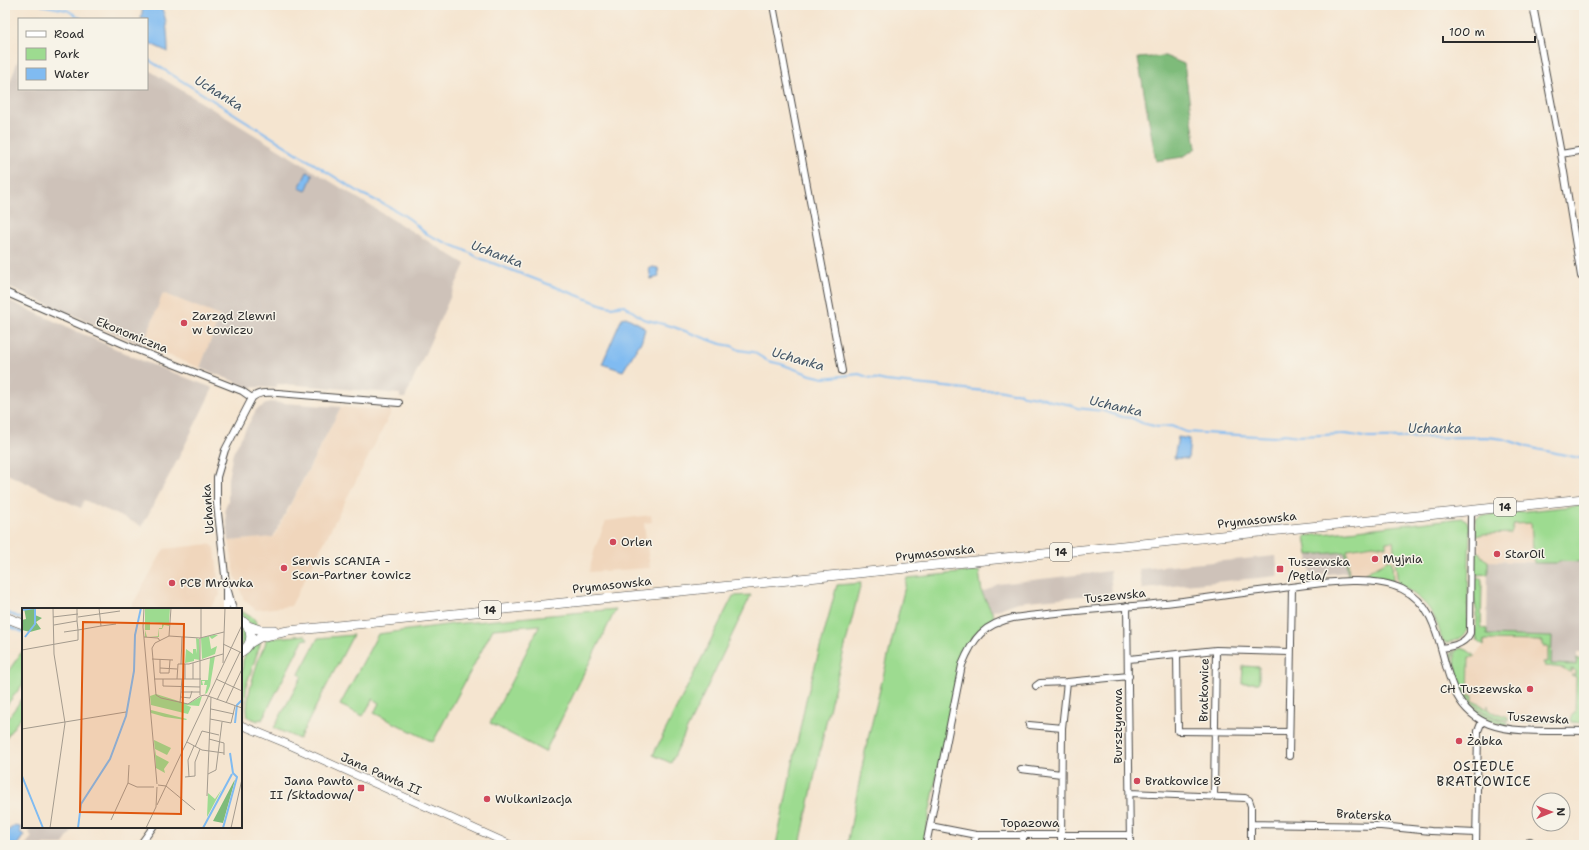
<svg xmlns="http://www.w3.org/2000/svg" width="1589" height="850" viewBox="0 0 1589 850" font-family="'Shantell Sans',sans-serif">
<style>
.built{fill:#f0d6bc}
.industrial{fill:#cec2b9}
.green{fill:#9ddb90;stroke:#64835e}
.forest{fill:#7ebb7a;stroke:#547352}
.water{fill:#80bbf1;stroke:#56738e}
.lines{fill:none;stroke-linecap:round;stroke-linejoin:round}
.stream{stroke:#80bbf1;stroke-width:2}
.minor-casing{stroke:#494744;stroke-width:8}
.tertiary-casing{stroke:#494744;stroke-width:8}
.primary-casing{stroke:#494744;stroke-width:10}
.minor{stroke:#fff;stroke-width:6}
.tertiary{stroke:#fff;stroke-width:7}
.primary{stroke:#fff;stroke-width:9}
.poi-dot{fill:#d1495b;stroke:#f7f3e8;stroke-width:1.5}
.labels{text-anchor:middle;dominant-baseline:central;stroke-width:3;stroke-linejoin:round;paint-order:stroke}
.shield{fill:#f7f3e8;stroke:#686764;stroke-width:1}
.shield-label{font-size:11px;font-weight:bold;fill:#2b2b2b}
.poi-label{font-size:12px;fill:#2b2b2b;stroke:#f7f3e8;text-anchor:start}
.street-label{font-size:12px;fill:#2b2b2b;stroke:#f7f3e8}
.water-label{font-size:13px;font-style:italic;fill:#445666;stroke:#f7f3e8}
.neighbourhood-label{font-size:13px;letter-spacing:1px;fill:#2b2b2b;stroke:#f7f3e8}
.inset-river{fill:none;stroke:#80bbf1;stroke-width:2}
.inset-road{fill:none;stroke:#a49b8e;stroke-width:1}
.view{fill:#df570e;fill-opacity:0.15;stroke:#df570e;stroke-width:2}
.inset-edge{fill:none;stroke:#2b2b2b;stroke-width:2}
</style>
<rect width="100%" height="100%" fill="#f7f3e8"/>
<filter id="ink" filterUnits="userSpaceOnUse"><feTurbulence type="fractalNoise" baseFrequency=".025" numOctaves="2"/><feDisplacementMap in="SourceGraphic" scale="8" xChannelSelector="R" yChannelSelector="G"/><feConvolveMatrix kernelMatrix="1 2 1 2 8 2 1 2 1" color-interpolation-filters="sRGB"/></filter>
<filter id="wash" filterUnits="userSpaceOnUse"><feTurbulence type="fractalNoise" baseFrequency=".012" numOctaves="4" result="noise"/><feDisplacementMap in="SourceGraphic" scale="16" xChannelSelector="R" yChannelSelector="G"/><feGaussianBlur stdDeviation="0.9" result="paint"/><feColorMatrix in="noise" values="0 0 0 0 0 0 0 0 0 0 0 0 0 0 0 0 0 1.4 0 .05"/><feComposite in="paint" operator="in"/></filter>
<g filter="url(#wash)">
<rect width="100%" height="100%" fill="#f5e5d0"/>
<path class="built" d="M 163,293 L 220,316 L 200,368 L 143,345 Z
M 341,407 L 392,411 L 291,606 L 256,610 L 244,600 L 235,576 L 229,541 L 274,537 Z
M 651,515 L 652,522 L 644,523 L 650,568 L 589,572 L 595,548 L 606,521 Z
M 1531,523 L 1534,562 L 1488,561 L 1483,558 L 1479,552 L 1479,536 L 1514,524 Z
M 1393,541 L 1397,582 L 1393,581 L 1392,562 L 1389,560 L 1365,573 L 1365,575 L 1349,575 L 1347,551 L 1348,549 L 1373,545 L 1386,547 L 1386,542 Z
M 210,544 L 215,548 L 220,595 L 209,609 L 130,609 L 164,549 Z
M 1484,640 L 1543,641 L 1548,646 L 1548,663 L 1549,668 L 1575,669 L 1575,675 L 1571,676 L 1576,676 L 1575,713 L 1570,718 L 1514,718 L 1489,711 L 1488,705 L 1488,709 L 1485,710 L 1473,701 L 1473,696 L 1468,695 L 1469,656 L 1474,656 L 1484,645 Z"/>
<path class="industrial" d="M 19,58 L 19,89 L 147,89 L 147,69 L 465,264 L 405,398 L 400,398 L 400,394 L 300,385 L 277,384 L 275,388 L 249,387 L 200,368 L 220,316 L 163,293 L 143,345 L 5,286 L 5,95 Z
M 5,299 L 145,362 L 213,388 L 178,459 L 142,526 L 84,500 L 81,508 L 5,473 Z
M 269,402 L 341,407 L 273,537 L 229,541 L 225,508 L 228,501 L 228,479 L 233,453 L 256,410 Z
M 1345,552 L 1347,572 L 1310,576 L 1308,555 Z
M 1276,556 L 1278,576 L 1142,589 L 1139,569 Z
M 1488,561 L 1558,563 L 1558,561 L 1584,562 L 1584,652 L 1577,652 L 1577,665 L 1551,664 L 1552,637 L 1487,635 Z
M 1110,571 L 1112,593 L 1018,602 L 991,612 L 982,593 L 998,584 Z
M 32,827 L 75,827 L 62,845 L 25,845 L 32,837 L 29,832 Z"/>
<path class="green" d="M 1584,505 L 1584,562 L 1559,561 L 1558,563 L 1534,563 L 1531,523 L 1514,524 L 1511,533 L 1483,534 L 1477,536 L 1475,535 L 1476,519 L 1480,516 Z
M 1462,518 L 1466,520 L 1470,526 L 1467,629 C 1464,640 1455,640 1446,643 C 1439,639 1440,630 1437,623 C 1427,601 1417,596 1398,584 L 1393,541 L 1386,542 L 1386,547 L 1373,545 L 1348,549 L 1347,551 L 1349,575 L 1348,578 L 1345,552 L 1308,555 L 1305,536 Z
M 1476,552 L 1479,552 L 1483,558 L 1488,561 L 1488,574 L 1476,575 L 1474,573 L 1475,556 Z
M 1389,560 L 1392,562 L 1393,582 L 1366,578 L 1365,573 Z
M 979,571 L 982,593 L 995,618 C 978,628 967,642 960,661 L 923,845 L 847,845 L 866,747 L 907,578 Z
M 1481,578 L 1482,581 L 1481,628 L 1487,629 L 1487,635 L 1552,637 L 1551,664 L 1576,665 L 1577,658 L 1581,660 L 1582,697 L 1584,723 L 1571,722 L 1570,720 L 1572,715 L 1575,713 L 1576,677 L 1571,675 L 1575,675 L 1575,670 L 1571,669 L 1571,672 L 1569,672 L 1563,668 L 1545,666 L 1543,662 L 1548,662 L 1548,646 L 1543,646 L 1543,641 L 1485,640 L 1484,645 C 1481,643 1478,642 1477,639 C 1473,631 1478,621 1477,613 C 1475,603 1469,587 1476,579 Z
M 861,583 L 827,718 L 800,845 L 776,845 L 806,700 L 837,585 Z
M 751,595 L 671,763 L 653,755 L 733,596 Z
M 616,609 L 545,752 L 490,723 L 540,625 L 493,629 L 433,742 L 374,713 L 379,703 L 373,699 L 363,716 L 340,705 L 378,634 L 453,624 Z
M 241,611 L 254,619 L 259,627 L 254,626 L 241,616 Z
M 241,625 C 247,633 250,640 241,647 Z
M 305,635 L 308,639 L 303,640 L 262,720 L 259,719 L 258,721 L 248,717 C 244,704 255,669 260,656 C 262,650 266,646 266,639 Z
M 353,635 L 299,739 L 274,728 L 302,676 L 299,674 L 318,638 Z
M 260,640 L 260,645 L 247,683 L 243,718 L 241,716 L 241,687 L 243,660 C 246,652 253,645 260,640 Z
M 1461,648 L 1467,650 L 1474,655 L 1474,657 L 1469,657 L 1468,695 L 1473,695 L 1473,701 L 1483,706 L 1483,708 L 1485,707 L 1486,709 L 1488,709 L 1488,705 L 1489,711 L 1506,716 L 1508,717 L 1508,720 C 1472,715 1454,685 1455,651 Z
M 23,650 L 23,684 L 5,707 L 5,676 Z
M 1453,650 C 1454,654 1452,658 1453,662 C 1460,697 1473,714 1508,722 L 1508,725 C 1488,723 1469,710 1459,693 L 1451,661 L 1450,656 Z
M 1243,666 L 1259,667 L 1259,683 L 1242,683 Z
M 22,699 L 23,700 L 23,714 L 5,739 L 5,722 Z
M 1515,717 L 1565,718 L 1563,722 L 1514,721 Z"/>
<path class="forest" d="M 1165,56 L 1184,64 L 1196,148 L 1183,157 L 1156,161 L 1138,58 Z"/>
<path class="water" d="M 143,7 C 148,7 158,5 162,10 C 167,16 168,43 168,52 L 151,44 L 147,40 L 147,19 L 141,19 Z
M 307,172 L 312,174 L 312,177 L 306,191 L 299,188 Z
M 653,267 L 658,268 L 659,277 L 651,279 L 649,269 Z
M 626,317 L 641,325 L 645,329 L 642,340 L 623,371 L 602,364 L 622,318 Z
M 1178,437 L 1190,439 L 1188,459 L 1174,458 Z
M 15,825 L 20,827 L 20,832 L 24,835 L 17,845 L 5,845 L 5,833 Z"/>
<g class="lines">
<path class="stream" d="M 41,5 L 67,10 L 82,19
M 147,59 L 362,194 C 378,202 393,207 408,218 C 415,222 420,230 427,234 C 443,243 462,247 477,257 L 600,304 L 611,307 L 624,305 L 643,319 L 671,326 L 721,344 L 732,346 L 739,350 L 753,352 L 768,361 L 781,364 L 811,375 L 824,378 L 859,374 L 867,377 L 886,381 L 985,391 L 998,390 L 1012,393 L 1020,393 L 1023,395 L 1044,398 L 1051,401 L 1072,405 L 1077,408 L 1103,411 L 1122,417 L 1132,418 L 1142,423 L 1158,427 L 1171,426 L 1186,432 L 1274,437 L 1284,434 L 1298,436 L 1346,434 L 1369,438 L 1487,437 L 1504,439 L 1528,447 L 1584,459
M 5,612 L 23,619
M 5,625 L 23,632"/>
</g>
</g>
<g filter="url(#ink)">
<g class="lines">
<defs>
<path id="minor" d="M 773,5 L 842,371
M 1533,5 L 1561,154 L 1584,150
M 1561,154 L 1581,276
M 5,292 L 135,349 L 242,391 L 252,398
M 228,591 L 233,609
M 1127,606 L 1130,845
M 226,609 L 226,584 L 217,504 L 217,477 L 225,450 L 252,398 C 259,391 269,393 278,393 L 399,403
M 1441,648 C 1451,647 1465,644 1470,633 L 1471,510
M 1129,659 L 1177,654
M 1036,686 L 1040,683 L 1067,682
M 1029,725 L 1062,728
M 1289,732 L 1178,731 L 1177,654 L 1216,650 L 1289,652
M 1289,756 L 1292,587
M 1021,769 L 1061,774
M 1130,793 L 1245,798 L 1249,800 L 1251,806 L 1251,845
M 1214,796 L 1216,650
M 1251,824 L 1381,826 L 1431,831 L 1476,833
M 930,826 L 976,835 L 1130,835
M 1023,834 L 1023,845
M 140,845 L 153,827
M 926,845 L 962,665 C 973,638 984,624 1013,618 C 1066,611 1120,608 1174,602 C 1207,598 1241,593 1275,589 C 1311,585 1369,573 1402,589 C 1458,616 1428,700 1489,724 C 1515,734 1556,730 1584,731
M 974,845 L 976,835
M 1061,845 L 1062,728 L 1067,682 L 1129,676
M 1476,845 L 1478,731 L 1482,721
M 1530,845 L 1530,841"/>
<path id="tertiary" d="M 241,725 L 285,743 L 511,845"/>
<path id="primary" d="M 5,617 L 23,624
M 241,620 C 254,629 254,644 241,652
M 248,626 L 260,630 L 274,630
M 250,643 L 260,637 L 288,631 L 1584,499"/>
</defs>
<use href="#minor" class="minor-casing"/>
<use href="#tertiary" class="tertiary-casing"/>
<use href="#primary" class="primary-casing"/>
<use href="#minor" class="minor"/>
<use href="#tertiary" class="tertiary"/>
<use href="#primary" class="primary"/>
</g>
</g>
<g class="poi-dot">
<circle cx="184" cy="323" r="4"/>
<circle cx="613" cy="542" r="4"/>
<circle cx="1497" cy="554" r="4"/>
<circle cx="1375" cy="559" r="4"/>
<circle cx="284" cy="568" r="4"/>
<rect x="1276" y="565" width="8" height="8" rx="2"/>
<circle cx="172" cy="583" r="4"/>
<circle cx="1530" cy="689" r="4"/>
<circle cx="1459" cy="741" r="4"/>
<circle cx="1137" cy="781" r="4"/>
<rect x="357" y="784" width="8" height="8" rx="2"/>
<circle cx="487" cy="799" r="4"/>
</g>
<g class="labels">
<g class="shield">
<rect x="1494" y="498" width="22" height="18" rx="3"/>
<rect x="1050" y="543" width="22" height="18" rx="3"/>
<rect x="479" y="601" width="22" height="18" rx="3"/>
</g>
<g class="shield-label">
<text x="1505" y="507">14</text>
<text x="1061" y="552">14</text>
<text x="490" y="610">14</text>
</g>
<g class="poi-label">
<text x="192" y="316">Zarząd Zlewni<tspan x="192" dy="14">w Łowiczu</tspan></text>
<text x="621" y="542">Orlen</text>
<text x="1505" y="554">StarOil</text>
<text x="1383" y="559">Myjnia</text>
<text x="292" y="561">Serwis SCANIA -<tspan x="292" dy="14">Scan-Partner Łowicz</tspan></text>
<text x="1288" y="562">Tuszewska<tspan x="1288" dy="14">/Pętla/</tspan></text>
<text x="180" y="583">PCB Mrówka</text>
<text x="1522" y="689" text-anchor="end">CH Tuszewska</text>
<text x="1467" y="741">Żabka</text>
<text x="353" y="781" text-anchor="end">Jana Pawła<tspan x="353" dy="14">II /Składowa/</tspan></text>
<text x="1145" y="781">Bratkowice 8</text>
<text x="495" y="799">Wulkanizacja</text>
</g>
<g class="street-label">
<text transform="translate(132 335) rotate(22)">Ekonomiczna</text>
<text transform="translate(208 509) rotate(-94)">Uchanka</text>
<text transform="translate(1257 520) rotate(-6)">Prymasowska</text>
<text transform="translate(935 553) rotate(-6)">Prymasowska</text>
<text transform="translate(612 585) rotate(-6)">Prymasowska</text>
<text transform="translate(1115 596) rotate(-6)">Tuszewska</text>
<text transform="translate(1204 690) rotate(-89)">Bratkowice</text>
<text transform="translate(1538 718) rotate(3)">Tuszewska</text>
<text transform="translate(1118 726) rotate(-90)">Bursztynowa</text>
<text transform="translate(381 774) rotate(24)">Jana Pawła II</text>
<text transform="translate(1364 815) rotate(3)">Braterska</text>
<text x="1030" y="823">Topazowa</text>
</g>
<g class="water-label">
<text transform="translate(219 93) rotate(32)">Uchanka</text>
<text transform="translate(497 254) rotate(21)">Uchanka</text>
<text transform="translate(798 359) rotate(16)">Uchanka</text>
<text transform="translate(1116 406) rotate(13)">Uchanka</text>
<text x="1435" y="428">Uchanka</text>
</g>
<g class="neighbourhood-label">
<text x="1484" y="766">OSIEDLE<tspan x="1484" dy="15">BRATKOWICE</tspan></text>
</g>
</g>
<g transform="translate(22 608)">
<rect width="220" height="220" fill="#f5e5d0"/>
<path d="M 123,0 L 148,0 L 147,14 L 144,14 L 147,14 L 147,18 L 142,17 L 140,21 L 137,21 L 137,29 L 127,28 L 136,28 L 137,20 L 140,20 L 140,16 L 147,16 L 128,14 L 128,22 L 123,22 L 125,29 L 123,29 ZM 196,27 L 198,34 L 196,27 L 190,31 L 187,28 L 189,41 L 195,38 L 193,46 L 180,51 L 179,30 L 187,28 L 192,27 ZM 174,30 L 177,31 L 178,52 L 172,51 L 172,53 L 163,55 L 164,41 L 171,46 L 171,41 L 174,41 L 175,46 ZM 193,48 L 188,78 L 185,85 L 183,86 L 185,77 L 182,77 L 183,73 L 180,73 L 181,77 L 179,77 L 179,72 L 186,72 L 188,50 ZM 134,86 L 166,96 L 180,88 L 177,98 L 164,97 L 169,99 L 166,106 L 129,97 L 128,88 ZM 129,102 L 165,111 L 164,112 L 143,109 L 129,105 ZM 132,132 L 149,140 L 145,147 L 133,141 L 134,147 L 147,154 L 142,161 L 143,165 L 134,160 ZM 200,181 L 194,192 L 185,209 L 186,185 L 193,191 Z" fill="#9ddb90"/>
<path d="M 2,0 L 12,0 L 13,7 L 20,10 L 14,14 L 19,21 L 8,24 L 0,22 L 0,12 L 4,11 ZM 213,172 L 201,215 L 191,213 L 212,173 Z" fill="#7ebb7a"/>
<path class="inset-river" d="M 0,2 L 13,0M 3,29 L 13,16 L 13,0M 213,115 L 215,97 L 220,92M 0,168 L 21,220M 56,220 L 59,196 L 88,151 L 104,108 L 112,63 L 113,27 L 119,0M 181,220 L 210,166M 201,220 L 215,169 L 211,165 L 208,145"/>
<path class="inset-road" d="M 122,0 L 121,19 L 135,176M 149,0 L 147,28 L 133,35 L 130,40 L 134,87 L 139,90 L 166,96 L 178,88 L 183,87 L 220,100M 31,9 L 56,6M 56,9 L 98,3M 55,13 L 56,22 L 79,18 L 77,0M 32,17 L 55,13 L 55,0M 79,18 L 94,16M 147,28 L 178,30 L 202,24M 122,29 L 136,30 L 138,33M 178,30 L 178,87M 179,30 L 179,0M 201,36 L 220,45M 0,42 L 56,32 L 56,22 L 42,24M 130,51 L 151,52M 138,51 L 138,65 L 147,65 L 148,52M 201,55 L 203,0M 159,56 L 160,29M 138,60 L 155,61M 132,71 L 179,71M 141,71 L 141,78 L 178,79M 155,71 L 156,56 L 167,56 L 201,46M 163,71 L 163,56M 171,71 L 171,55M 194,71 L 220,83M 159,84 L 178,84M 159,89 L 168,90 L 170,83M 195,92 L 218,44M 158,95 L 160,71M 204,95 L 220,61M 220,99 L 220,115M 189,101 L 212,106M 188,111 L 209,115 L 213,98M 0,121 L 104,104M 187,131 L 202,135 L 202,147M 165,134 L 180,142 L 202,145M 173,139 L 180,123 L 197,127M 107,157 L 106,175 L 115,179 L 132,179M 186,166 L 194,162 L 200,114M 163,169 L 173,168 L 173,154 L 178,141M 167,169 L 166,152 L 172,138M 136,177 L 144,178 L 173,202M 185,188 L 189,89M 135,197 L 220,17M 89,212 L 106,175M 28,220 L 43,115 L 32,46 L 31,0M 124,220 L 134,199 L 135,179M 209,220 L 220,171"/>
<path class="view" d="M 61,14 L 162,16 L 159,206 L 58,204 Z"/>
<rect width="220" height="220" class="inset-edge"/>
</g>
<rect width="1589" height="850" fill="none" stroke="#f7f3e8" stroke-width="20"/>
<rect x="18" y="18" width="130" height="72" fill="#f7f3e8" stroke="#a5a39c"/>
<rect x="26" y="31" width="20" height="6" fill="#ffffff" stroke="#a5a39c"/>
<text x="54" y="38" font-size="12" fill="#2b2b2b">Road</text>
<rect x="26" y="48" width="20" height="12" fill="#9ddb90" stroke="#a5a39c"/>
<text x="54" y="58" font-size="12" fill="#2b2b2b">Park</text>
<rect x="26" y="68" width="20" height="12" fill="#80bbf1" stroke="#a5a39c"/>
<text x="54" y="78" font-size="12" fill="#2b2b2b">Water</text>
<g transform="translate(1551 812) rotate(89)"><circle r="19" fill="#f7f3e8" stroke="#a5a39c"/>
<path d="M0-3L7 15L0 10L-7 15Z" fill="#d1495b"/>
<text y="-6" font-size="11" font-weight="bold" text-anchor="middle" fill="#2b2b2b">N</text>
</g>
<path d="M1443 36v6h92v-6" fill="none" stroke="#2b2b2b" stroke-width="2"/>
<text x="1449" y="36" font-size="12" fill="#2b2b2b" stroke="#f7f3e8" stroke-width="3" paint-order="stroke">100 m</text>
</svg>
